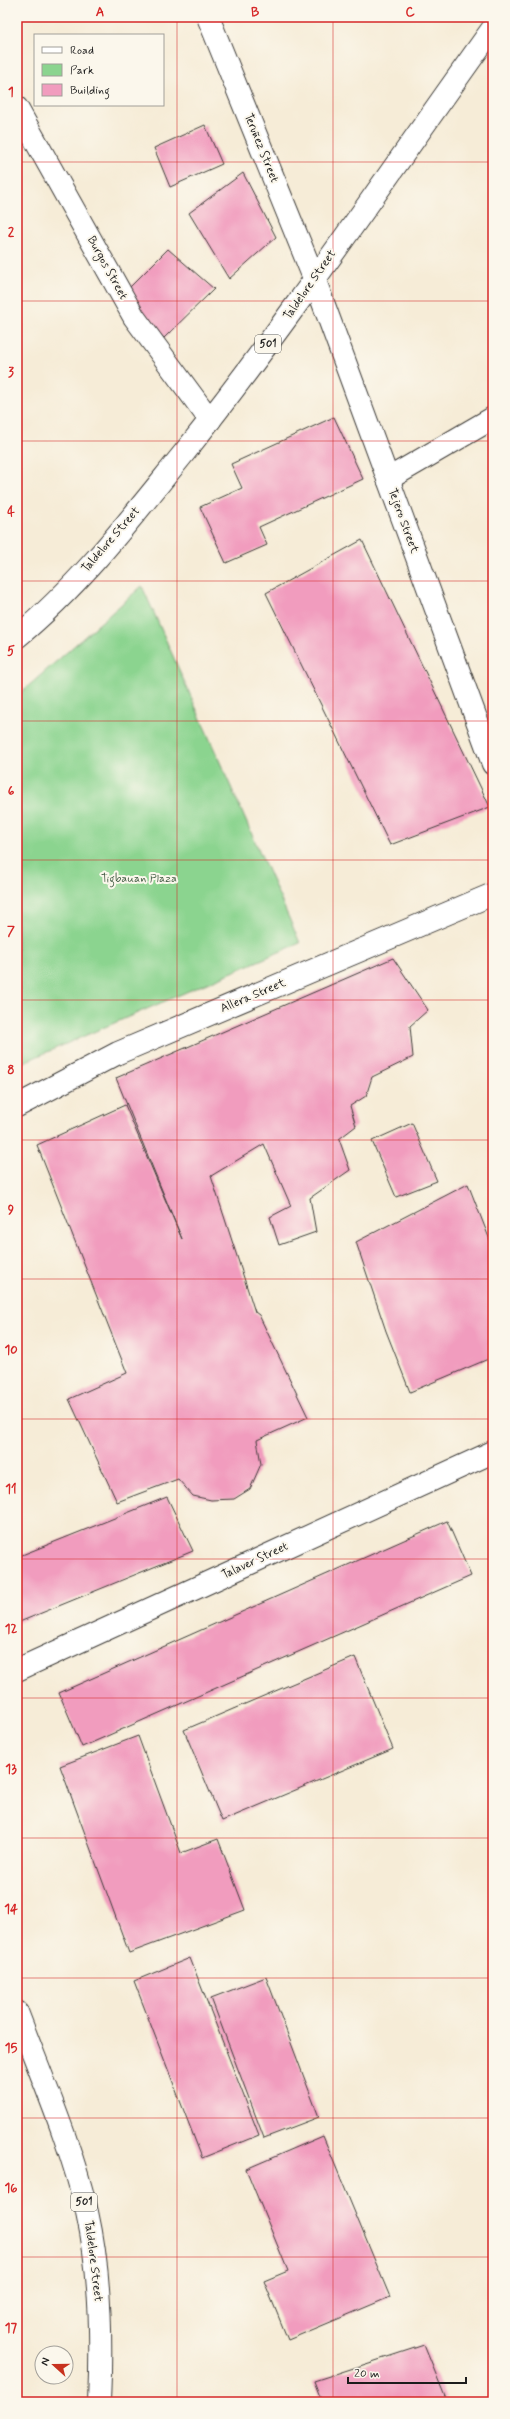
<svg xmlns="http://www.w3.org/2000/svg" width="510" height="2419" viewBox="0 0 510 2419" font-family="Mynerve,sans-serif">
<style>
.green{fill:#8bd48f;stroke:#547856}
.building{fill:#f19cbe}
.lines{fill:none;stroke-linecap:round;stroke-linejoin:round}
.street-casing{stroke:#3d3b38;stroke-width:24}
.secondary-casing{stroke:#3d3b38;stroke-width:24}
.primary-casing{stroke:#3d3b38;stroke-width:24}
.street{stroke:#fff;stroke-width:22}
.secondary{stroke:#fff;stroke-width:22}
.primary{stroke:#fff;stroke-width:22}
.grid{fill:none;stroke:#d62828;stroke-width:1;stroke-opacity:0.55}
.labels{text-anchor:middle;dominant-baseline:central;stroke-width:4;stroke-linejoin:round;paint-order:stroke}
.shield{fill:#fbf7ec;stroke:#5f5e5a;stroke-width:1}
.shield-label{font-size:11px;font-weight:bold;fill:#1c1c1c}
.street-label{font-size:12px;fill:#1c1c1c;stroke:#fbf7ec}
.park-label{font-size:12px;fill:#435c44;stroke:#fbf7ec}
.neatline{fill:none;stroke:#d62828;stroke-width:1.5}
.grid-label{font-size:13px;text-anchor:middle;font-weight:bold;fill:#d62828}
</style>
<rect width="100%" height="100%" fill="#fbf7ec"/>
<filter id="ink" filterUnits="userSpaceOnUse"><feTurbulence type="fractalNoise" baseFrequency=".025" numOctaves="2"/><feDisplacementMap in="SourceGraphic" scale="8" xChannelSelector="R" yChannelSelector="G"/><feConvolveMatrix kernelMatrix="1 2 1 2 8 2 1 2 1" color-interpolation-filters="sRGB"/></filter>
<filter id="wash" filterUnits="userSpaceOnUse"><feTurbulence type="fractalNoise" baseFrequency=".012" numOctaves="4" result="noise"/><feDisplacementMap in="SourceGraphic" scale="16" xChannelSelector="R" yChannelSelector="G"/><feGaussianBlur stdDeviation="0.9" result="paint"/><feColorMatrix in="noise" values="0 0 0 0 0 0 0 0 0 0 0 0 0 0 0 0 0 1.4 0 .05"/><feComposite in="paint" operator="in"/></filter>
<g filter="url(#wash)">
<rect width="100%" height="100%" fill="#f6ecd7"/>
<path class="green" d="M 142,586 L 300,943 L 17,1065 L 17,696 Z"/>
<g id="blocks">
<path class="building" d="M 205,125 L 222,164 L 170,187 L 154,148 Z
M 243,173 L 276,237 L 229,279 L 189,213 Z
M 168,249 L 214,289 L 164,338 L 122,295 Z
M 334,417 L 363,479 L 259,527 L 267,545 L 226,563 L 200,507 L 242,488 L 231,464 Z
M 362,540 L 490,807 L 390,845 L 266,593 Z
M 393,958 L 428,1010 L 410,1026 L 413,1057 L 372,1077 L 366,1096 L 350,1106 L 356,1126 L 339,1139 L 350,1170 L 310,1198 L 316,1232 L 279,1245 L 270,1217 L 291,1206 L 264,1144 L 211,1176 L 255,1312 L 259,1315 L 308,1417 L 257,1440 L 261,1464 L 250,1489 L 234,1499 L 211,1500 L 193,1496 L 178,1479 L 117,1502 L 69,1399 L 127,1373 L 37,1145 L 125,1105 L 182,1239 L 116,1078 Z
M 412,1123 L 437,1181 L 396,1197 L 372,1141 Z
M 468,1184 L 493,1248 L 493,1357 L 410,1392 L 386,1331 L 356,1242 Z
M 167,1497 L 193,1551 L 17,1623 L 17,1557 Z
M 447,1521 L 471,1576 L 82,1747 L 59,1693 Z
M 355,1657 L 393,1749 L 222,1821 L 184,1730 Z
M 138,1736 L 181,1853 L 218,1839 L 245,1910 L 129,1953 L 60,1766 Z
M 190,1958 L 259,2135 L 202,2158 L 134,1981 Z
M 266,1977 L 319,2117 L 264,2138 L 211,1998 Z
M 323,2136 L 390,2297 L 288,2340 L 264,2281 L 288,2271 L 246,2169 Z
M 424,2345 L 446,2399 L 435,2402 L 322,2402 L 314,2381 Z"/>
</g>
</g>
<g filter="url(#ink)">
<use href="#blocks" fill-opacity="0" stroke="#3d3b38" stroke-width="1"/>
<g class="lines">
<defs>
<path id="street" d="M 208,17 L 314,278
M 17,108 L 134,317 L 210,420
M 388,479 L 493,418
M 17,1106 L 118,1053 L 493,894
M 17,1670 L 493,1452"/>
<path id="secondary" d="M 314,278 L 493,764"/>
<path id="primary" d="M 17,637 C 81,584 132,517 184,453 C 293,316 391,170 493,28
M 17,2012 C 42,2078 71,2144 87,2212 C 101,2274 102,2339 99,2402"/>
</defs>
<use href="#street" class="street-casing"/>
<use href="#secondary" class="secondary-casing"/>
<use href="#primary" class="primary-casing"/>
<use href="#street" class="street"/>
<use href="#secondary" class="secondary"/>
<use href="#primary" class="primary"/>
</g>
</g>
<path class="grid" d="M 177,17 L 177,2402M 333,17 L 333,2402M 17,162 L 493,162M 17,301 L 493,301M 17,441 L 493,441M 17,581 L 493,581M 17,721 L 493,721M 17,860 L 493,860M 17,1000 L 493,1000M 17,1140 L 493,1140M 17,1279 L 493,1279M 17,1419 L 493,1419M 17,1559 L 493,1559M 17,1698 L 493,1698M 17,1838 L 493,1838M 17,1978 L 493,1978M 17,2118 L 493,2118M 17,2257 L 493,2257"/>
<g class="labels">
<g class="shield">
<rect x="255" y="335" width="26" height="18" rx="3"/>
<rect x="71" y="2193" width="26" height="18" rx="3"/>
</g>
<g class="shield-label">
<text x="268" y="344">501</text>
<text x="84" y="2202">501</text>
</g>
<g class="street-label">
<text transform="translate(261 148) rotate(68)">Teruñez Street</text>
<text transform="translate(107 268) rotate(61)">Burgos Street</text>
<text transform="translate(310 285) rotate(-55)">Taldelore Street</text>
<text transform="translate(403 521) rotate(70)">Tejero Street</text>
<text transform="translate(111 540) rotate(-49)">Taldelore Street</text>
<text transform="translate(253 996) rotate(-23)">Allera Street</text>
<text transform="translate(255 1561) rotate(-25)">Talaver Street</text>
<text transform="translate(93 2261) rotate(83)">Taldelore Street</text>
</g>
<g class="park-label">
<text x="139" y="879">Tigbauan Plaza</text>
</g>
</g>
<rect width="510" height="2419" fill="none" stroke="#fbf7ec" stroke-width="44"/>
<rect x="34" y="34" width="130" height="72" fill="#fbf7ec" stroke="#a29f99"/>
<rect x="42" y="47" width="20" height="6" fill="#ffffff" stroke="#a29f99"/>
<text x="70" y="54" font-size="12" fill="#1c1c1c">Road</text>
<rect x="42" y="64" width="20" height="12" fill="#8bd48f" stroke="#a29f99"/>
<text x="70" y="74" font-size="12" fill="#1c1c1c">Park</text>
<rect x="42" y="84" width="20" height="12" fill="#f19cbe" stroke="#a29f99"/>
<text x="70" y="94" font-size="12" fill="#1c1c1c">Building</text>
<g transform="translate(54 2365) rotate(291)"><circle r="19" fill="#fbf7ec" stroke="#a29f99"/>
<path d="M0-3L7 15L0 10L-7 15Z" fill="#c8321e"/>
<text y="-6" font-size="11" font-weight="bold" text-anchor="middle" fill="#1c1c1c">N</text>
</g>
<path d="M348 2377v6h118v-6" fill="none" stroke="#1c1c1c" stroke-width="2"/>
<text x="354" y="2377" font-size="12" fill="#1c1c1c" stroke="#fbf7ec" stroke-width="3" paint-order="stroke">20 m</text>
<rect x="22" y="22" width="466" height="2375" class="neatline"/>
<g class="grid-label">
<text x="100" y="16">A</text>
<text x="255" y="16">B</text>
<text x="410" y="16">C</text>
<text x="11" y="96">1</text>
<text x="11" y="236">2</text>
<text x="11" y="376">3</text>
<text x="11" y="516">4</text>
<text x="11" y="655">5</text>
<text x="11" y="795">6</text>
<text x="11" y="935">7</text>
<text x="11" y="1074">8</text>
<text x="11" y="1214">9</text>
<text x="11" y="1354">10</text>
<text x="11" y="1493">11</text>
<text x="11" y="1633">12</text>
<text x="11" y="1773">13</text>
<text x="11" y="1913">14</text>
<text x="11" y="2052">15</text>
<text x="11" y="2192">16</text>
<text x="11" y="2332">17</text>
</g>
</svg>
